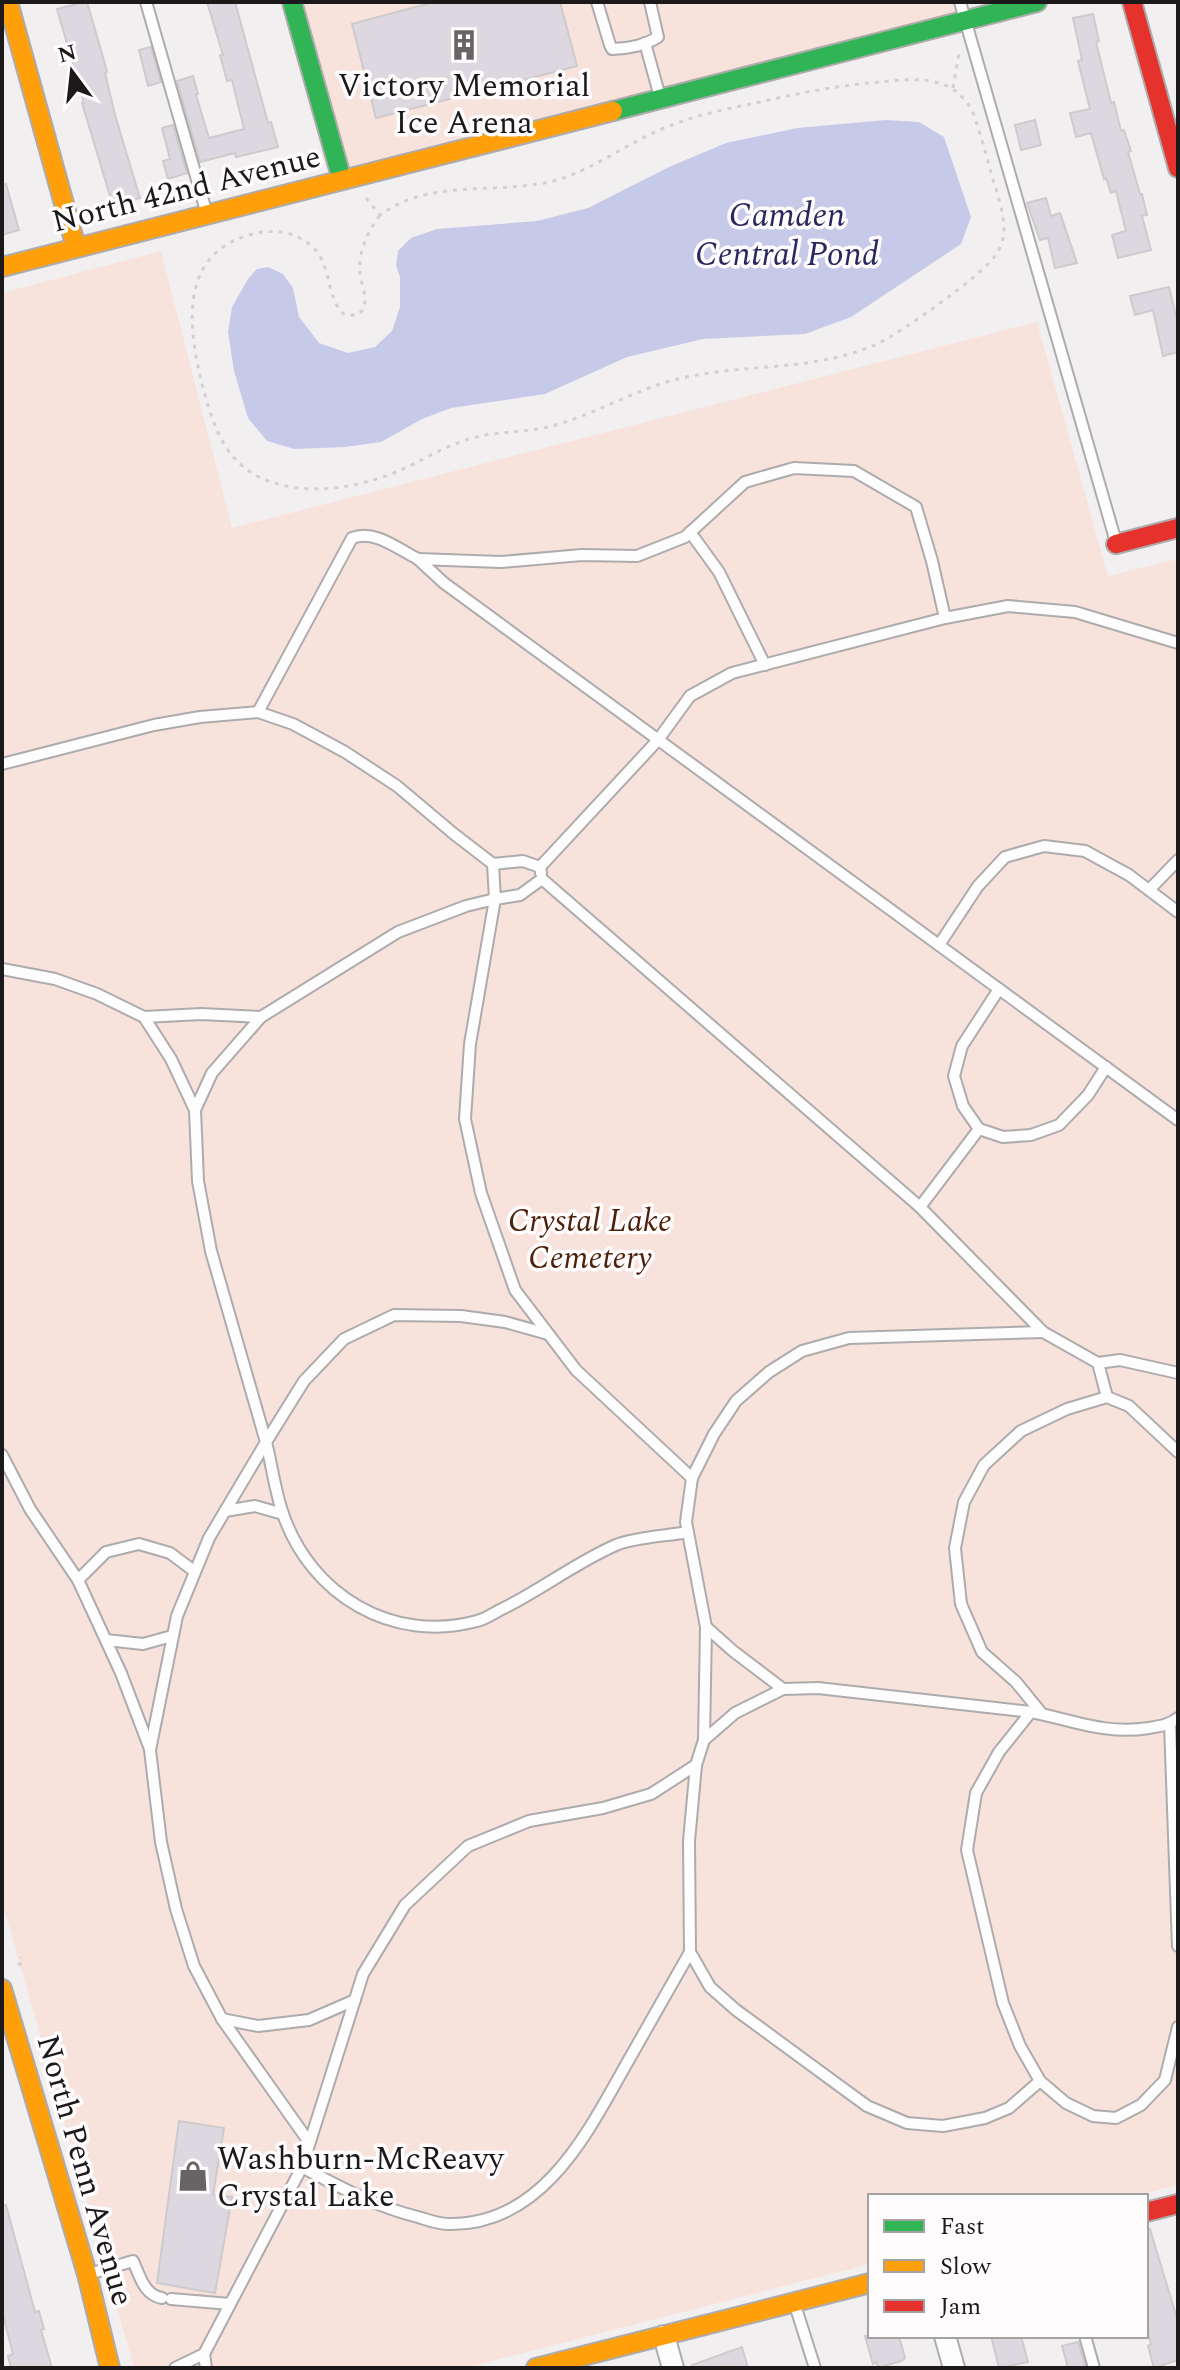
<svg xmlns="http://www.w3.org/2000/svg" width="1180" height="2370" font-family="Spectral,serif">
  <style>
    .green { fill: #f7e3dc }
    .water { fill: #c7c9e9 }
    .building { fill: #ddd7e0; stroke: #cdcbcd; stroke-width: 2 }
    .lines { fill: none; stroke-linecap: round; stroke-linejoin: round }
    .lane-casing { stroke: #aeabad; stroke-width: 14 }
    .street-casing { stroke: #aeabad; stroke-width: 24 }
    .fast-casing { stroke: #aeabad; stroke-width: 22 }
    .slow-casing { stroke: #aeabad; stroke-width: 22 }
    .jam-casing { stroke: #aeabad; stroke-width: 22 }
    .path { stroke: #d2d0d2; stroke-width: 3; stroke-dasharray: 4 6; stroke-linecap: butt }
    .lane { stroke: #fdfdfd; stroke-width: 10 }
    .street { stroke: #fdfdfd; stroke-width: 20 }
    .fast { stroke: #30b455; stroke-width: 18 }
    .slow { stroke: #ff9f0a; stroke-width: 18 }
    .jam { stroke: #e5322d; stroke-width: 18 }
    .labels { text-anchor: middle; stroke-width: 7; stroke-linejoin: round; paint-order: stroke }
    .poi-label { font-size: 32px; fill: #1b191a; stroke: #fffcfe }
    .street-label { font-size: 32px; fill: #1b191a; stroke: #fffcfe }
    .park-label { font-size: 32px; font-style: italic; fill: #4e220a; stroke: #fffcfe }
    .water-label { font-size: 34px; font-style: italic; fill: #29285e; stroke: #fffcfe }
  </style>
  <rect width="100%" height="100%" fill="#f2eff1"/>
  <g class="green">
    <path d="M298,2H960L966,20L342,180Z"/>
    <path d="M161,251L232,528L1037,322L1108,576L1178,559V2185L1135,2196H870V2264L465,2368H134L2,1901V293Z"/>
  </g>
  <path class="water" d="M886,120L919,122L944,137L971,217L961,244L851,317L805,334L703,339L627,357L545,394L451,408L422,419L381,442L345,447L294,449L267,441L248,418L234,371L228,332L232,307L248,279L257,269L268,267L283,274L293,288L299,317L319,343L348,353L375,347L392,331L400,307V277L396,265L398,251L411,238L437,229L537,221L588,208L669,167L726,143L797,128Z"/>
  <g class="building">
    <path d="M84,2H87L103,57L107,72L105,73L115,115L140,198L113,206L82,103H84L57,9Z"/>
    <path d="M207,2H235L268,123L271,122L278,147L236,157L235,153L200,162L177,81L193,76L198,94L196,95L209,138L244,129L232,80L227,81L220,55H223Z"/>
    <path d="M434,2H560L577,66L376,118L352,24Z"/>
    <path d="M1093,14L1099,41L1096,42L1111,103L1114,102L1121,131L1124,130L1131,151L1128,152L1140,194H1142L1147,215L1142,216L1151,250L1118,258L1112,235L1126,231L1116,191L1111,193L1106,178L1104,179L1091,133L1076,137L1070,113L1090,109L1078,61L1082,60L1073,18Z"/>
    <path d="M151,47L161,82L148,86L139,50Z"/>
    <path d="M1035,120L1041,145L1021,150L1015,125Z"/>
    <path d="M173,125L187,173L168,179L163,161L170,159L162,128Z"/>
    <path d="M6,184L19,230L2,235V185Z"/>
    <path d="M1046,198L1051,216L1060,213L1077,263L1055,268L1048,238L1040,240L1027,203Z"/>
    <path d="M1169,287L1178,324V352L1163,356L1153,310L1135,315L1130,296Z"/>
    <path d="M179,2121L224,2128L213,2195L232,2197L215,2293L157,2283Z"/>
    <path d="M6,2205L35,2312L39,2311L44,2329L41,2330L52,2368H11L8,2356L13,2354L2,2311V2206Z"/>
    <path d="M1150,2229L1178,2322V2360L1154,2368L1148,2346L1151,2344L1146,2325V2230Z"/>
    <path d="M865,2336H899L905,2358L901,2361L878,2368L877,2362L873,2364Z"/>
    <path d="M991,2336H1021L1028,2362L999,2368Z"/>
    <path d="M1078,2342L1086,2368H1068L1062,2346Z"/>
    <path d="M742,2347L748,2368H693L692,2365Z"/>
  </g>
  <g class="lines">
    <defs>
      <g id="lane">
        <path d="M146,2L206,211"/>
        <path d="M597,2L610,45L612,49C627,49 646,45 658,37L650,2"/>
        <path d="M960,2L1116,542"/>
        <path d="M645,43L660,97"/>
        <path d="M690,532L719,572L765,665"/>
        <path d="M945,618L932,561L916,507L854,471L794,468L745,482L685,537L637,556L582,555L501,562L418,559L444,583L1178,1120"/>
        <path d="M258,712L352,538C374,529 398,549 418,559"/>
        <path d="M2,764L154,725L200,717L258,712L293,724L345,752L397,786L454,834L493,864L523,861L540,867L541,873"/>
        <path d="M493,864L495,899L520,895L542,879L920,1207L1043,1332L1098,1363L1107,1397"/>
        <path d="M540,867L658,740L690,696L732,673L945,618L1008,606L1075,612L1178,643"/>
        <path d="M1149,890L1178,860"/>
        <path d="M939,945L978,886L1005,857L1044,846L1085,851L1129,875L1178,912"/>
        <path d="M2,969L55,979L97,994L144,1017L201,1014L261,1017"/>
        <path d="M999,989L962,1046L954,1076L963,1106L979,1129L1003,1137L1031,1135L1059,1125L1088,1095L1106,1067"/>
        <path d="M144,1017L171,1059L195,1110"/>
        <path d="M920,1207L979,1129"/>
        <path d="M548,1334L505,1322L461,1316L394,1315L344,1339L304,1381L266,1442C272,1466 275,1491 283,1514C311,1595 392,1644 477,1621C486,1619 495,1612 504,1608C542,1589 577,1562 616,1545C635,1537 667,1536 688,1532"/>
        <path d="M1098,1363L1120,1360L1178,1373"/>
        <path d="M2,1455L30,1509L78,1580L121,1673L150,1749"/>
        <path d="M225,1511L255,1506L283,1514"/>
        <path d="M78,1580L106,1552L139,1544L170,1553L194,1571"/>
        <path d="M706,1627L733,1651L783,1689"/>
        <path d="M106,1640L143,1644L172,1636"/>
        <path d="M1031,1712L999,1752L976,1793L967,1850L1003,2003L1020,2046L1040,2081L1066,2103L1093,2116L1116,2118L1141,2105L1165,2080L1178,2027"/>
        <path d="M1042,1714L1016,1682L982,1652L961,1604L955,1548L964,1502L984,1465L1021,1431L1067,1409L1107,1397L1129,1406L1178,1452"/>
        <path d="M1170,1724L1178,1946"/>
        <path d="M704,1740L706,1627L686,1522L692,1478L714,1434L736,1401L769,1372L802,1351L849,1338L1043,1332"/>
        <path d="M696,1765L689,1841L690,1952L710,1987L736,2010L867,2106L907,2123L943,2126L985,2118L1009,2108L1040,2081"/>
        <path d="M222,2019L258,2026L309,2020L355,2000"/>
        <path d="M309,2142L222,2019L194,1966L176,1909L161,1842L150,1750L177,1616L209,1538L266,1442L211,1251L198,1181L195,1110L212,1073L261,1017L398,932L466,906L495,899L470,1044L465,1119L481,1193L515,1290L576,1370L692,1478"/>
        <path d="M302,2167C339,2187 377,2207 418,2217C428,2220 438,2224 448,2224C542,2226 587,2134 627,2063C648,2026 669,1989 690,1952"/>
        <path d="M89,2274L133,2261C140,2276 144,2295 162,2298"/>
        <path d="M171,2299L230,2304"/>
        <path d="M795,2305L815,2368"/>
        <path d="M1085,2336L1094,2368"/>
        <path d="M204,2354L206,2368"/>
        <path d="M175,2368L204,2354L302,2167L363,1974L405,1905L468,1846L529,1821L603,1808L651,1794L696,1765L704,1740L735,1713L783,1689L818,1688L1031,1712C1073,1720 1105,1735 1149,1728C1161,1726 1169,1725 1178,1718"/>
      </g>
      <g id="street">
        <path d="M664,2336L673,2368"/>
        <path d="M945,2336L954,2368"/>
      </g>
      <g id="fast">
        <path d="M292,2L342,180"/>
        <path d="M613,111L1037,2"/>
      </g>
      <g id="slow">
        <path d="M8,2L76,247"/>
        <path d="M2,267L613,111"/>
        <path d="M2,1989L87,2274L110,2368"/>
        <path d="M536,2368L870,2283"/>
      </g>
      <g id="jam">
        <path d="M1132,2L1178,168"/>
        <path d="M1116,544L1178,528"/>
        <path d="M1146,2212L1178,2204"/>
      </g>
    </defs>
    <use href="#lane" class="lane-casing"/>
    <use href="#street" class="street-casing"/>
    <use href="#fast" class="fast-casing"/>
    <use href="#slow" class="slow-casing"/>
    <use href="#jam" class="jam-casing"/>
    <g class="path">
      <path d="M953,88L959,53"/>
      <path d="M366,198L380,215C432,177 499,196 557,180C595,169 633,139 672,125C700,114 731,108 760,102C800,93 840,85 880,82C898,80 917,78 935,82C952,86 963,95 972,110C980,132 986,154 992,176C997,194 1004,212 1004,230C1004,239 1000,249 995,256C981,276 902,332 879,343C817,372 747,363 682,378C637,388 597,414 552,426C523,434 492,430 463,441C439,449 418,463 394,473C352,489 302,497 259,477C221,458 211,418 201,380C188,324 180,255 249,235C270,229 290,230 308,243C334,262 324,298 345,315H357L362,311C369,298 362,288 360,274C358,252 367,233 380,215"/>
      <path d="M18,1965L22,1963L20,1957"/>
    </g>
    <use href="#lane" class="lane"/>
    <use href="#street" class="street"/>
    <use href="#fast" class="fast"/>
    <use href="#slow" class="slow"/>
    <use href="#jam" class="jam"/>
  </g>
  <defs>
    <symbol id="building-bare" viewBox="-9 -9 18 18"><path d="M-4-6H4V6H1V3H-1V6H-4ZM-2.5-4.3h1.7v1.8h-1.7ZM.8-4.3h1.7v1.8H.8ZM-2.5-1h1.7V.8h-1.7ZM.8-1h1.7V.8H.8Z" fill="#666465" stroke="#fffcfe" stroke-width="2.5" paint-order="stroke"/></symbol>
    <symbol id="shop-bare" viewBox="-9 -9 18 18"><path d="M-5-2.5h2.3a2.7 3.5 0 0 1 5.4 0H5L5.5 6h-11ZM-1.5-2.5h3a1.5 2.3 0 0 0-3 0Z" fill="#666465" stroke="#fffcfe" stroke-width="2.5" paint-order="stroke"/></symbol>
  </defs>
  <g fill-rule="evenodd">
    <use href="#building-bare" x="442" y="23" width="44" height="44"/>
    <use href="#shop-bare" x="171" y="2154" width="44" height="44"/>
  </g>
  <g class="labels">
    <g class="poi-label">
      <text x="464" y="96">Victory Memorial<tspan x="464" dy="37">Ice Arena</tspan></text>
      <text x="217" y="2169" text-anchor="start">Washburn-McReavy<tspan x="217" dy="37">Crystal Lake</tspan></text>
    </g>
    <g class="street-label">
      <text transform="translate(186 188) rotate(-14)" y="11">North 42nd Avenue</text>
      <text transform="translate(86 2170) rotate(74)" y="11">North Penn Avenue</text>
    </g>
    <g class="park-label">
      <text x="590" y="1231">Crystal Lake<tspan x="590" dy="37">Cemetery</tspan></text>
    </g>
    <g class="water-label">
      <text x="787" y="226">Camden<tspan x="787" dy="39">Central Pond</tspan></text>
    </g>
  </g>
  <rect width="1180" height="2370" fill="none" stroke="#1b191a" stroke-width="8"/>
  <rect x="868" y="2194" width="280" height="144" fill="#fffcfe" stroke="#a4a1a3" stroke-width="2"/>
  <rect x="884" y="2220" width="40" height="12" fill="#30b455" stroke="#a4a1a3" stroke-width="2"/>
  <text x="940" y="2234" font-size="24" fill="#1b191a">Fast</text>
  <rect x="884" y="2260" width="40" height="12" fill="#ff9f0a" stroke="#a4a1a3" stroke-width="2"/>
  <text x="940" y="2274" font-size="24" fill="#1b191a">Slow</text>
  <rect x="884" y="2300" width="40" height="12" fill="#e5322d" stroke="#a4a1a3" stroke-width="2"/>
  <text x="940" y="2314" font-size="24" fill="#1b191a">Jam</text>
  <g transform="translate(72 72) rotate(345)" stroke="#fffcfe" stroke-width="6" paint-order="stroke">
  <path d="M0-6L14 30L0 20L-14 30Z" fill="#1b191a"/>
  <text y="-12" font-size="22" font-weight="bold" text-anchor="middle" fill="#1b191a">N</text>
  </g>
</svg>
